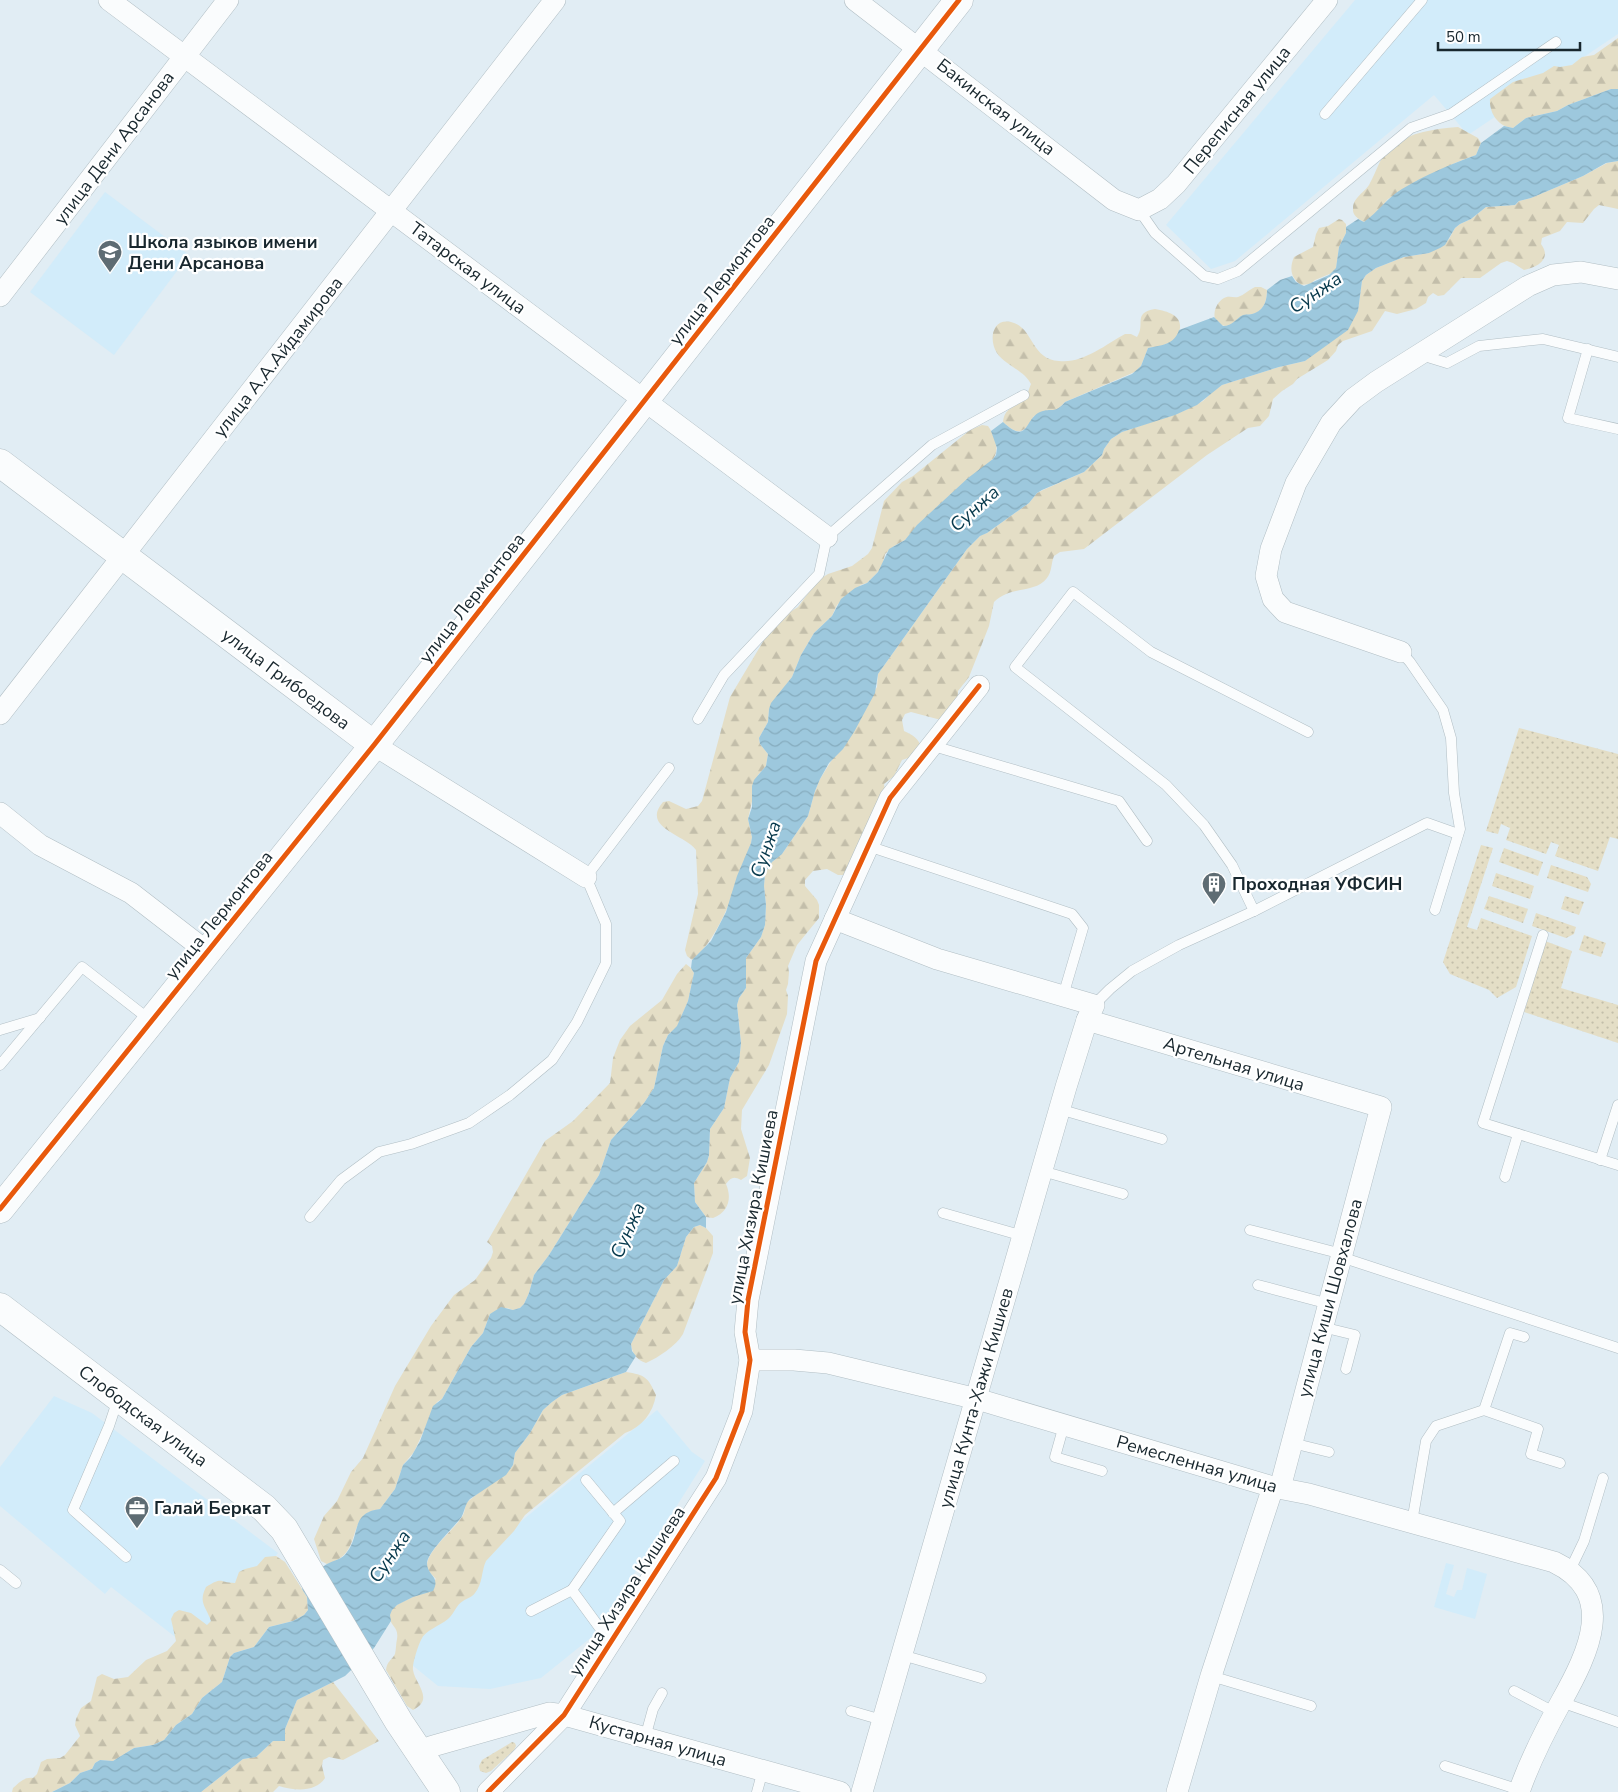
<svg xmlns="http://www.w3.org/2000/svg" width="1618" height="1792" font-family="'Nunito Sans',sans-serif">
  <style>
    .built { fill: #d2ecfa }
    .grass { fill: url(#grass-dots) }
    .forest { fill: url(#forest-firs) }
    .water { fill: url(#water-waves) }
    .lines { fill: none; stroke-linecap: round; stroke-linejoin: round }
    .lane-casing { stroke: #b1bec4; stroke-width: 11 }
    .street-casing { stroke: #b1bec4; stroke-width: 22 }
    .secondary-casing { stroke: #b1bec4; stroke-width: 29 }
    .lane { stroke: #fafcfd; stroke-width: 10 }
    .street { stroke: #fafcfd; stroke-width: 21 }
    .secondary { stroke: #fafcfd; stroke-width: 28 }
    .cycleway-casing { stroke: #fff; stroke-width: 8 }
    .cycleway { stroke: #e8590c; stroke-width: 5 }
    .labels { text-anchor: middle; stroke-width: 4.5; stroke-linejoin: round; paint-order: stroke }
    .street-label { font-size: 18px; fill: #18272e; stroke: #fff }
    .poi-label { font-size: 18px; font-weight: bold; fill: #18272e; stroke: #fff; text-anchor: start }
    .water-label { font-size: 19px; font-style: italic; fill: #07394c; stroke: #fff }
  </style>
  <defs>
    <pattern id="grass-dots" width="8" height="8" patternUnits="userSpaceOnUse" patternTransform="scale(1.25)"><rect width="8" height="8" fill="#e4dec6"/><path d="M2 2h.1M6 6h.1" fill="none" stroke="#c3beaa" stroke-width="1.8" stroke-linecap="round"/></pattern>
    <pattern id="forest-firs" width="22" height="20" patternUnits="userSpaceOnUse" patternTransform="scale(1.25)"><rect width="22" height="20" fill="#e4dec6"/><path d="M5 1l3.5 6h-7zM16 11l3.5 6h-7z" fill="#c3beaa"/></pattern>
    <pattern id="water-waves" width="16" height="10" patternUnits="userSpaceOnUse" patternTransform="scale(1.25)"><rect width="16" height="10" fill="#9dc8dd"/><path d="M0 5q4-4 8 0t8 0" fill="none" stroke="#86acbe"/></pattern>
  </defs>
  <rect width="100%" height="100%" fill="#e1edf4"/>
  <g class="built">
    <path d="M1355,0H1618V34L1468,135L1434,95L1235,261L1211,269L1166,225Z"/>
    <path d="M105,192L189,255L114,355L30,292Z"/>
    <path d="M54,1396L92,1413L278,1553L201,1657L111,1587L105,1594L0,1506V1467Z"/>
    <path d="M657,1410L692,1452L705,1461L607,1617L593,1636L541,1678L490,1689L438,1686L406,1660L417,1631L508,1532Z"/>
    <path d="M1446,1563L1454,1565L1446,1594L1454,1597L1457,1590H1462L1467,1568L1487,1574L1475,1619L1434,1607Z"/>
  </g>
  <g class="grass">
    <path d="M1519,728L1618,754V839L1610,837L1598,871L1555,856L1559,845L1551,842L1546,854L1506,840L1510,828L1501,824L1498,834L1486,831Z"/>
    <path d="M1481,845L1493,848L1467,927L1477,930L1481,918L1532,936L1516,987L1497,998L1489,990L1450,974L1443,962Z"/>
    <path d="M1504,848L1543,862L1538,876L1499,862Z"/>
    <path d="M1551,865L1587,877L1591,884L1588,892L1547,878Z"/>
    <path d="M1496,873L1534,886L1530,899L1492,886Z"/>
    <path d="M1489,896L1528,909L1523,923L1484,909Z"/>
    <path d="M1565,896L1584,902L1579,915L1561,909Z"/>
    <path d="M1536,913L1576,927L1574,934L1566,938L1532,926Z"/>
    <path d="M1584,935L1606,943L1601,957L1579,950Z"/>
    <path d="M1545,941L1572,951L1561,988L1618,1005V1043L1524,1012Z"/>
    <path d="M512,1742L515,1743L516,1746L514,1750L491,1771L486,1773L480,1771L479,1766L482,1760Z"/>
  </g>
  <g class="forest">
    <path d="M1618,38V89H1611L1568,105L1557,111L1526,118L1513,128C1498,127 1489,113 1490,99L1513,82L1543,73L1554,66L1560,67L1572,65L1582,57L1594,55Z"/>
    <path d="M1458,127L1478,138L1481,143L1476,155L1455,163L1388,199L1375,215L1364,222C1358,219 1352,215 1353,208C1353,197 1366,192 1370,183C1377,171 1380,155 1392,146C1411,132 1434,129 1458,127Z"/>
    <path d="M1618,161V209L1599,205L1594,209L1583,223L1567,222L1560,231L1542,238L1541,244C1552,259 1538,267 1524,270L1513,263L1507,261L1501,263L1480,278H1461L1444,295L1438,296L1433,293L1428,297L1426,303L1416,309L1397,314L1385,311L1372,331L1343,341L1338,345L1336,351L1328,360L1297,379L1293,384L1282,391L1273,399L1269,416L1260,426L1248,428L1207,455L1084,549L1060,552L1054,556C1051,563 1052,572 1047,578C1035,594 1011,585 994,602L989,626L969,677L958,691L957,714L941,720L911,712L905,714L902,720L904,731C913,735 918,738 922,748L914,756L902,760L894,776L884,784L885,790L844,875H838L827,869L813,871L805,880V886L817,900L819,905V918L797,945L788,966L789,972L788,984L786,990L788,996L787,1014L769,1065L742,1110L741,1129L750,1158L747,1176L741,1180C734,1176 731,1177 726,1184C732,1198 729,1212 713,1218L706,1217L695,1202L694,1183L707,1162L709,1155L710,1129L724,1108L730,1078L739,1062L741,1043L737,1005L739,998L746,988V958L761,937L765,925L766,905L764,886L765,873L772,862L782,854L808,816L815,791L820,779L877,687L878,674L967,549L981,535L987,533L1029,503L1037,493L1043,490L1084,472L1102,455L1104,449L1111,439L1122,432L1186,410L1203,401L1212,392L1222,385L1279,367L1305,361L1358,311L1362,281L1366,275L1376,268L1404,257L1429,253L1449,239L1455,228L1460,224L1471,219L1486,207L1515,205L1519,201L1531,198L1583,176L1607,163Z"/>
    <path d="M1339,219L1342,220L1346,224V233L1339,247L1336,269L1332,273L1315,280L1310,284L1301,285C1291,278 1289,269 1294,257L1313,247L1316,234L1319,228L1328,226Z"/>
    <path d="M1255,287H1261L1267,290C1267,298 1265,309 1256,313C1252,315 1246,314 1242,317C1236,320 1232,326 1226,326C1209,325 1213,304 1224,298C1229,295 1233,298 1238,297C1244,295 1250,289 1255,287Z"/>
    <path d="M1155,309C1174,312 1189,320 1174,341L1161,346L1148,348L1141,366L1137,371L1065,402L1057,410L1034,416C1024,434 1018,436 1003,422C1005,406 1015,409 1024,399C1028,395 1029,388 1031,384C1024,370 1006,366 997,353C989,341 991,318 1011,322C1034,327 1030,359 1059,361C1082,364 1105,345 1125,334H1131L1137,337C1146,324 1132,313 1155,309Z"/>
    <path d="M982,425L988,426C995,436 1000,449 993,459L905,540L894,546L885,554L882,567L878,572L867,583L861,585L837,605L832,616L814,633L801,655L792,677L769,709L768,722L759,738L760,744L768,754L766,766L758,775L748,819L752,837L751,843C740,877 721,938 692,960L687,956L685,950L698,894L696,850C684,834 641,828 663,802L669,801L686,809L698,806L702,801L730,697L764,640L787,614L798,607L817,581L828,574L852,566L868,554L872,548L884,501L902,482L913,476L970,430Z"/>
    <path d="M686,964L691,968L694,973L688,1001L677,1027L668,1035L663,1046L654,1088L644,1103L611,1140L599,1175L549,1255L534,1275L529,1293L524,1304L520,1308L513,1310L507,1308L490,1314L483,1333L471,1347L442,1399L437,1402L414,1452L403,1465L395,1489L380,1509C343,1514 366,1554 327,1564L321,1561L314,1539L324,1516L337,1501L351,1472L363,1458L395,1386L431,1326L454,1295L475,1280L491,1258L493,1252L492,1246L487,1242L545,1141L573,1121L610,1083L613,1058L620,1040L630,1026L662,1000L677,974Z"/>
    <path d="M700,1225L706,1228L713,1236V1253L683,1334C676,1346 659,1357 646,1363C637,1360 632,1354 631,1344L664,1280L677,1266L686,1237L694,1227Z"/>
    <path d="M626,1372C645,1375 648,1377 656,1395C653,1413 642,1427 625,1433L525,1515L514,1531L486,1561C481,1572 483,1583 475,1593C471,1598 467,1598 463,1601C456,1605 454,1614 448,1619C440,1626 425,1630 421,1640C418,1646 412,1664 413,1670C415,1684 435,1699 413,1710L407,1706L386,1670C387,1661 392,1660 395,1654C396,1650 396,1643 397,1639C399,1627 391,1627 390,1618C389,1604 406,1602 414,1596C422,1591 429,1585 436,1579C433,1576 430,1573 428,1570C421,1554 456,1529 463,1515C465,1511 465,1507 466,1503L513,1465L515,1453L530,1433L543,1410L552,1402L562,1395Z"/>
    <path d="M276,1556L285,1562L307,1597L308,1610L304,1615L293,1621L269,1627L254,1647L234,1653L230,1657L222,1682L202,1698L192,1714L176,1725L164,1740L153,1745L134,1748L113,1761L100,1760L95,1763L92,1769L80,1773L70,1783L52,1792H12L13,1788C20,1782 24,1777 33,1778L37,1774L41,1762L47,1759L60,1758L65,1755L80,1736L75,1725L76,1719L81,1708L91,1701L97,1677L102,1674L114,1679L128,1677L146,1660L167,1651L176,1641L171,1619L174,1613L179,1610L191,1613L207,1625L211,1621C206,1606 198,1603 206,1587C224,1576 218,1583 235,1583L239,1572L245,1569L257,1566L265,1557Z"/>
    <path d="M333,1682L379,1741L343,1760L329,1757L323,1760L322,1766L325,1778C316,1792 296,1791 279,1786L273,1792H201L243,1759L256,1757L273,1741L285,1729L297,1700Z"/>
  </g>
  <path class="water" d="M1611,89H1618V161L1606,163L1583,176L1531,198L1519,201L1515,205L1486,207L1471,219L1460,224L1455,228L1445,245L1440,248L1429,253L1404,257L1376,268L1366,275L1362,281L1358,311L1348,330L1305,361L1279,367L1222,385L1197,405L1175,415L1122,432L1111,439L1104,449L1102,455L1084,472L1042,490L1037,493L1029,503L987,533L980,536L967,549L878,674L875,693L854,732L843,749L829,763L820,779L815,791L808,816L782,854L772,862L765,873L764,886L766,905L765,925L761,937L746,958V988L739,998L737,1005L741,1043L739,1062L730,1078L724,1108L710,1129L709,1155L707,1162L694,1183L695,1202L706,1217V1228L700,1225L694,1227L686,1237L677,1266L664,1280L631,1344L632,1351L636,1356L626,1372L562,1395L552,1402L543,1410L530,1433L515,1453L513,1465L506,1475L470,1499C464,1505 465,1513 460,1519C452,1529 428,1552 427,1563C427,1576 441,1576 433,1591L413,1597L397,1605L392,1610L390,1615L391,1621L374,1648L345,1676L297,1700L285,1729V1741H273L256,1757L243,1759L201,1792H52L70,1783L80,1773L92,1769L95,1763L100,1760L113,1761L134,1748L153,1745L164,1740L176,1725L192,1714L202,1698L222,1682L230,1657L234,1653L254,1647L269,1627L293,1621L304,1615L308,1610L307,1597L302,1589C308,1582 319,1568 327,1564C334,1560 342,1560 347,1552C361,1534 350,1513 380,1509L395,1489L403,1465L411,1457L420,1441L433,1406L442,1399L471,1347L483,1333L490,1314L501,1307L513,1310L520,1308L524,1304L529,1293L534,1275L549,1255L599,1175L611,1140L644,1103L654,1088L663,1046L668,1035L677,1026L688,1001L694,973L691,968L692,960L711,941L726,912L737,876L751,843L752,837L748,819L752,807V786L754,780L766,766L768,754L760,744L759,738L768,722L769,709L771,703L792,677L801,655L814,633L832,616L841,599L855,588L867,583L878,572L889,549L905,540L917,525L968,478L993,459L996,455L997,448L991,431L1003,422C1029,446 1024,419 1040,412C1052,407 1054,415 1065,402L1132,374L1141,366L1148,348C1162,345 1174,345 1179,330L1214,317L1223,326C1233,326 1235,319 1243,315C1247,314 1251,315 1255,313C1265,309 1267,299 1267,290L1280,280L1292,276L1296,282L1304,286L1329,275L1336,268L1339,247L1346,233V227L1358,219L1364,222C1378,212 1387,198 1402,189C1425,175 1451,164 1476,155L1481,143L1504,126L1513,128L1526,118L1557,111L1568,105Z"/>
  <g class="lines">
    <defs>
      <g id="lane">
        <path d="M1325,114L1422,0"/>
        <path d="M1139,210L1155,233L1204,276L1218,279L1238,271L1411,128L1451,114L1556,42"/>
        <path d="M1588,349L1568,418L1618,429"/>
        <path d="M1421,355L1447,363L1479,346L1543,339L1618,357"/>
        <path d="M1401,652L1410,662L1443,710L1451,738L1454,793L1460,829L1435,910"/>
        <path d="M698,719L724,675L819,574L827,537L932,445L1024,395"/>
        <path d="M930,745L1119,801L1147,841"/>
        <path d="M868,846L1072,914L1083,928L1063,996"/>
        <path d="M1254,911L1232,865L1204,825L1166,785L1015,667L1073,592L1151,652L1308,732"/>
        <path d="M1543,935L1483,1123L1618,1165"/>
        <path d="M1094,1005L1110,989L1132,971L1179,945L1254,911L1427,823L1458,834"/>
        <path d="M0,1030L40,1018"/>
        <path d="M0,1065L82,967L150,1020"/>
        <path d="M1059,1109L1162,1139"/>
        <path d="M1600,1160L1618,1105"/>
        <path d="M1042,1171L1123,1194"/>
        <path d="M1505,1177L1518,1134"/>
        <path d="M943,1213L1023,1236"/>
        <path d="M310,1217L341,1180L379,1152L411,1144L469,1123L510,1095L552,1060L577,1022L606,963V924L586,877L669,768"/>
        <path d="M1250,1230L1342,1254"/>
        <path d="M1341,1257L1618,1348"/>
        <path d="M1258,1285L1329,1304"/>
        <path d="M1322,1327L1355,1335L1346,1369"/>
        <path d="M118,1399L109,1426L73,1510L126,1557"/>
        <path d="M1484,1410L1510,1333L1524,1337"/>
        <path d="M1064,1425L1055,1457L1102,1471"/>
        <path d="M1292,1443L1329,1452"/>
        <path d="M586,1480L620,1521L572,1590L610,1642"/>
        <path d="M613,1513L674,1461"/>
        <path d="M1412,1522L1426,1441L1436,1426L1484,1410L1538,1429L1531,1454L1560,1463"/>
        <path d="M1571,1568L1584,1541L1603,1478"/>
        <path d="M0,1570L16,1583"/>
        <path d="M531,1611L572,1590"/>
        <path d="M902,1655L981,1678"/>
        <path d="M1211,1676L1311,1706"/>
        <path d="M1514,1691L1556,1713"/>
        <path d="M1561,1702L1618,1722"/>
        <path d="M851,1711L882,1720"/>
        <path d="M645,1738L653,1709L662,1693"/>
        <path d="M1445,1766L1520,1790"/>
        <path d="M757,1792L763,1770"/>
      </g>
      <g id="street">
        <path d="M109,0L827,537"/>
        <path d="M855,0L1114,200L1139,210L1160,199L1176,184L1327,0"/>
        <path d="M0,296L228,0"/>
        <path d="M1401,652L1285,612L1273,599L1266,576L1271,549L1296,483L1331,423L1353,399L1376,382L1528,286L1553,275L1581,272L1618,279"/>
        <path d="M0,714L555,0"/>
        <path d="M374,745L586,877"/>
        <path d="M0,813L40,845L131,893L206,951"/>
        <path d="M835,919L937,959L1094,1005L1087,1020L1066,1087L862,1792"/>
        <path d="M1087,1020L1381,1107L1280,1488"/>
        <path d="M750,1360H794L828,1363L977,1399L1273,1487L1309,1494L1554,1562C1618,1593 1589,1652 1561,1702C1545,1731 1530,1760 1519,1792"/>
        <path d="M418,1752L433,1746L549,1713L564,1715L840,1792"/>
        <path d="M488,1792L564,1715L716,1478L742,1411L750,1360L745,1332L748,1300L816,961L890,798L979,686"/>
        <path d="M1177,1792L1211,1676L1273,1487"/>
      </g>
      <g id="secondary">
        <path d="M0,463L374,745"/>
        <path d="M0,1209L374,745L959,0"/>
        <path d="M0,1307L264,1508L284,1529L399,1722L446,1792"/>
      </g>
    </defs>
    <use href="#lane" class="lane-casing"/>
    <use href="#street" class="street-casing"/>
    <use href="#secondary" class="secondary-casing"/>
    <use href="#lane" class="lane"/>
    <use href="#street" class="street"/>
    <use href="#secondary" class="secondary"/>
    <defs>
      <g id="cycleway">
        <path d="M0,1209L374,745L959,0"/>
        <path d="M488,1792L564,1715L716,1478L742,1411L750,1360L745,1332L748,1300L816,961L890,798L979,686"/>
      </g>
    </defs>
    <use href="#cycleway" class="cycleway-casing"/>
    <use href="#cycleway" class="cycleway"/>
  </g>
  <defs>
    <symbol id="school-pin" viewBox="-11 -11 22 30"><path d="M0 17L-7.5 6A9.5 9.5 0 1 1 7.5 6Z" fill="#5e6c73" stroke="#fff"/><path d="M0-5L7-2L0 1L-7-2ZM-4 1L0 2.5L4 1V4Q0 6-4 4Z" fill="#fff"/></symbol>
    <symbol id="building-pin" viewBox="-11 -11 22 30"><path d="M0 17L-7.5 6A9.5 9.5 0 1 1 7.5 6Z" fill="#5e6c73" stroke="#fff"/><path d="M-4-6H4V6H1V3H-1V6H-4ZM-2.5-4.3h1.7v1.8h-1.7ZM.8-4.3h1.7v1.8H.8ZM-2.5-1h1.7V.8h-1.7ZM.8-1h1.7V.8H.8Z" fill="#fff"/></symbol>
    <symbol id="office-pin" viewBox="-11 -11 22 30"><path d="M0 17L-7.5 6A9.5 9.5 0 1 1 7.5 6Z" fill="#5e6c73" stroke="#fff"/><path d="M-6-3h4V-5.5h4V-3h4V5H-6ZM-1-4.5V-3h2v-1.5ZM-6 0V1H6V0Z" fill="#fff"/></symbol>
  </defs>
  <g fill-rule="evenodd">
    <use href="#school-pin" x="96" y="238" width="28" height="38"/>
    <use href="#building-pin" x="1200" y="870" width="28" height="38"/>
    <use href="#office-pin" x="123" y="1494" width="28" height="38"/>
  </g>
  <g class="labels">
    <g class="street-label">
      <text transform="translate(996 107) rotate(38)" y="6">Бакинская улица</text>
      <text transform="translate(1237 110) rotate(-51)" y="6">Переписная улица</text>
      <text transform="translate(114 148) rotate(-53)" y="6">улица Дени Арсанова</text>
      <text transform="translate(468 268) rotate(37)" y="6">Татарская улица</text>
      <text transform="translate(722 280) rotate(-52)" y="6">улица Лермонтова</text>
      <text transform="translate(278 357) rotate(-52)" y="6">улица А.А.Айдамирова</text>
      <text transform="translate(472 598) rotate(-52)" y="6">улица Лермонтова</text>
      <text transform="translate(286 679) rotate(37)" y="6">улица Грибоедова</text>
      <text transform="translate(219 915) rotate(-51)" y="6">улица Лермонтова</text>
      <text transform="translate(1234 1064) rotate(17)" y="6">Артельная улица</text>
      <text transform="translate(753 1207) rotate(-79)" y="6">улица Хизира Кишиева</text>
      <text transform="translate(1330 1298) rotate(-75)" y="6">улица Киши Шовхалова</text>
      <text transform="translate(976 1398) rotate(-74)" y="6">улица Кунта-Хажи Кишиев</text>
      <text transform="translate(143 1416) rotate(37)" y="6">Слободская улица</text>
      <text transform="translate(1197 1464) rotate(16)" y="6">Ремесленная улица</text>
      <text transform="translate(627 1591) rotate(-57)" y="6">улица Хизира Кишиева</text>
      <text transform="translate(658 1741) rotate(16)" y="6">Кустарная улица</text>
    </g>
    <g class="poi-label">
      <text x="128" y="248">Школа языков имени<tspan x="128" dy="21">Дени Арсанова</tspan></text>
      <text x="1232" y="890">Проходная УФСИН</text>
      <text x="154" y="1514">Галай Беркат</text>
    </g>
    <g class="water-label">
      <text transform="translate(1315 292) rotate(-34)" y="7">Сунжа</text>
      <text transform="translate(974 508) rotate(-42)" y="7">Сунжа</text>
      <text transform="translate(765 849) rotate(-71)" y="7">Сунжа</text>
      <text transform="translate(627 1230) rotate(-66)" y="7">Сунжа</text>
      <text transform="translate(389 1556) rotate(-56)" y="7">Сунжа</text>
    </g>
  </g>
  <path d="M1438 42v8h142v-8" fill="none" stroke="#18272e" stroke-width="2.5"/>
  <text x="1446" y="42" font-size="15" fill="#18272e" stroke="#ffffff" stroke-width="4" paint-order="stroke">50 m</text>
</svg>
